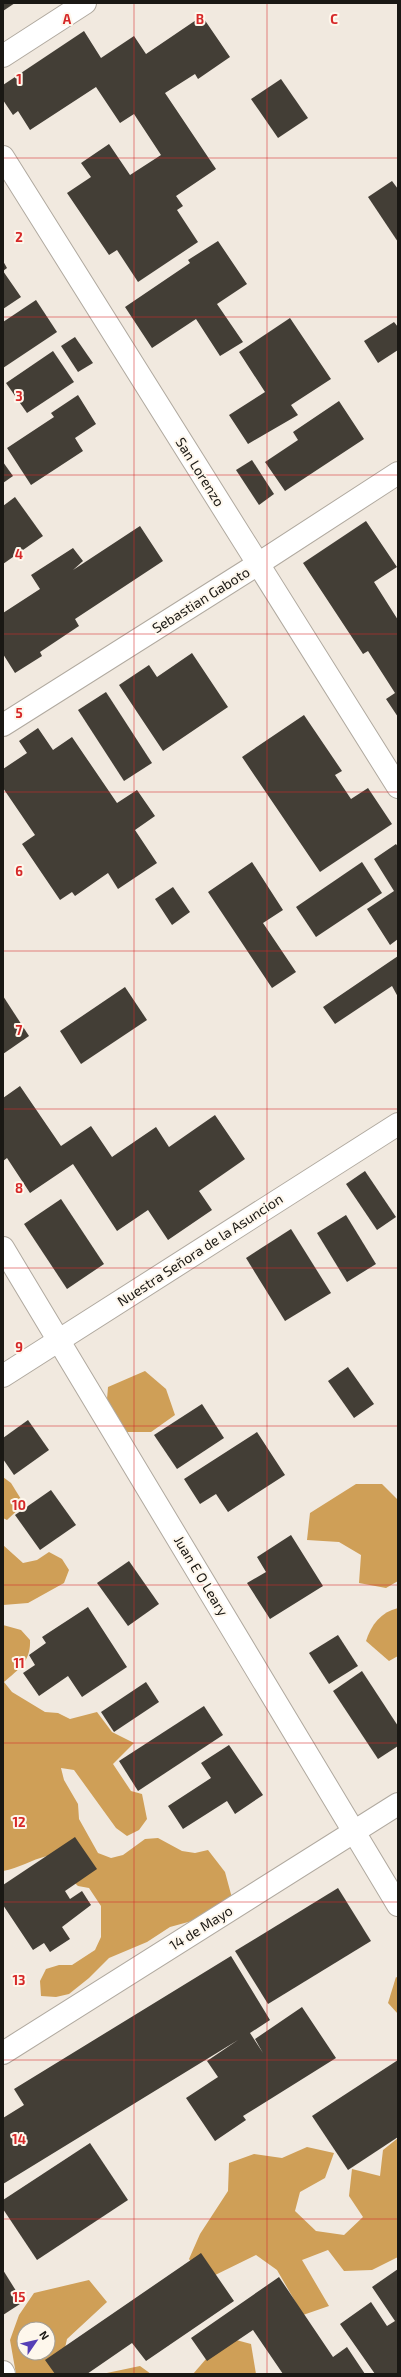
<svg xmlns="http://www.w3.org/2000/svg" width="401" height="2377" font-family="'Exo 2',sans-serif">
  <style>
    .forest { fill: #cf9f57; fill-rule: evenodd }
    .building { fill: #433e36 }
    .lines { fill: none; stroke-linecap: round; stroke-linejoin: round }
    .minor-casing { stroke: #b0a99f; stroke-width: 24 }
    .minor { stroke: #fff; stroke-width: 22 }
    .grid { fill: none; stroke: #d62828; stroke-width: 1; stroke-opacity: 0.55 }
    .labels { text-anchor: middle; stroke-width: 4; stroke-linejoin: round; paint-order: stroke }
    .street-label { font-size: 14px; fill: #1a1814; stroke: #fef7ec }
    .grid-label { font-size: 13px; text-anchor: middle; font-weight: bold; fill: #d62828; stroke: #fef7ec; stroke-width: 4; stroke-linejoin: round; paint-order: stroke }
  </style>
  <rect width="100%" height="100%" fill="#f1e9df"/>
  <g class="forest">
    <path d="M145,1371L166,1389L175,1415L151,1432H124L106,1412L108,1387Z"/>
    <path d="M3,1477L11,1483L24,1504L7,1520L3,1518Z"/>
    <path d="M356,1484H382L398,1500V1581L386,1588L359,1583L361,1555L339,1542L307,1540L310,1513Z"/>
    <path d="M3,1545L23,1563L37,1560L49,1552L62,1559L69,1570L64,1583L28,1603L3,1605Z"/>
    <path d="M398,1608V1656L389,1661L366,1641C371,1625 381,1612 398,1608Z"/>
    <path d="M3,1625L21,1630L30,1640C31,1661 19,1669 4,1682L12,1692L45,1712L58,1713L70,1719L97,1712L112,1732L134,1743L113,1764L131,1791L142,1794L147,1819L139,1830L127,1836L116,1828L74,1770L61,1768L64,1780L78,1804L79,1819L98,1853L111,1858L123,1855L145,1839L158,1838L182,1851L195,1853L208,1850L225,1872L232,1898L210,1916L170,1927L147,1942L109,1958L89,1978L69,1994L56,1997L41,1996L40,1981L46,1969L59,1965H72L95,1950L101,1937V1906L89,1888L78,1886L47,1856C31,1860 19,1868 3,1871Z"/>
    <path d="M396,1977L398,1978V2014L388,2003Z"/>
    <path d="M398,2138V2257L372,2270L344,2271L328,2250L302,2260L329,2306L303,2315L277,2270L256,2255L205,2280L189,2259L200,2234L228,2191L229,2163L254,2154L282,2158L307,2147L334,2153L325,2178L300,2192L295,2211L316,2231L344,2235L363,2217L349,2196L352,2169L380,2176L383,2150Z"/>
    <path d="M89,2280L107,2302L67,2339L61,2366L81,2374H16L10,2340L19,2315L34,2293ZM24,2329H48V2353H24Z"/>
    <path d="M225,2337L251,2344L256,2374H193Z"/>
    <path d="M140,2366L151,2374H102Z"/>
  </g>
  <g class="building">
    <path d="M3,3H15L3,11Z"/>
    <path d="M202,16L230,57L198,79L195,74L165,93L216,169L176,196L183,206L177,210L198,242L138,282L117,250L109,255L67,193L91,177L81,163L109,144L130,175L161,155L134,114L120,123L96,87L30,130L18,111L13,115L3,100V85L84,31L101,58L134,36L146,54Z"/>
    <path d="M281,79L308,118L278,138L251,99Z"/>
    <path d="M392,181L398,189V242L368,197Z"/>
    <path d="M218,241L247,284L217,304L243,342L220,356L196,319L152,348L125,307L190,263L188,260Z"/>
    <path d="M3,261L7,268L3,271L21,297L3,309Z"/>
    <path d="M36,300L57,332L3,368V322Z"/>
    <path d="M290,318L331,379L291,405L298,415L248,444L229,415L265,392L239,352Z"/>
    <path d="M394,322L398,327V350L378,363L364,341Z"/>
    <path d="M75,337L93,363L78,372L61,346Z"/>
    <path d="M53,351L74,382L27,413L6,383Z"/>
    <path d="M78,395L96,424L75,438L83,451L31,485L7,448L54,417L51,413Z"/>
    <path d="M339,401L364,439L285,491L265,462L298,440L293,432Z"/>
    <path d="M252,460L274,494L259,505L236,470Z"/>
    <path d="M3,462L13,476L3,483Z"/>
    <path d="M15,497L43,536L3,564V506Z"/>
    <path d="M366,521L397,567L374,582L398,620V717L386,699L395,693L368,651L363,654L303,563Z"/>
    <path d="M140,526L163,561L75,619L79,626L40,652L42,656L15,673L3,654V613L40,589L31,575L73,548L83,561L73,570Z"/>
    <path d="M192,653L228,707L163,751L119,685L149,665L157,677Z"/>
    <path d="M106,692L152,763L124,781L78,710Z"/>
    <path d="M304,715L342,771L335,775L351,799L368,788L392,824L320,872L242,757Z"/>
    <path d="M38,728L53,750L72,737L117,803L137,790L155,816L135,830L157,863L118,889L108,873L75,896L72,892L60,900L22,844L35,835L3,788V769L27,753L19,741Z"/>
    <path d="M396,844L398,847V939L390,945L367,909L394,891L374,859Z"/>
    <path d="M252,862L283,910L263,923L296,972L272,988L208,892Z"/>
    <path d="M362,862L382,893L316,937L296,907Z"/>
    <path d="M173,887L190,912L172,925L155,899Z"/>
    <path d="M398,956V997L392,986L335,1024L323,1007Z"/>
    <path d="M125,987L147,1020L81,1064L60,1031Z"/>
    <path d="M3,996L29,1036L3,1054Z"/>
    <path d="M20,1086L61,1146L91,1126L112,1157L156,1127L169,1147L215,1115L245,1159L199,1191L212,1210L168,1240L148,1210L117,1231L73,1164L30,1193L7,1158L3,1161V1098Z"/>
    <path d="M365,1171L396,1217L377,1230L346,1184Z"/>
    <path d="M61,1199L104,1264L67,1289L24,1224Z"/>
    <path d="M346,1215L376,1264L347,1282L317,1233Z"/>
    <path d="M291,1229L331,1293L285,1321L246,1258Z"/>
    <path d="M348,1367L374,1404L354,1418L328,1381Z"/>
    <path d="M202,1404L224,1438L177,1469L154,1435Z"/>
    <path d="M28,1420L49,1450L14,1475L3,1459V1438Z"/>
    <path d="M257,1432L285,1475L228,1512L216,1494L200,1504L184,1479Z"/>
    <path d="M51,1490L76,1525L40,1550L15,1515Z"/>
    <path d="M291,1535L323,1586L270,1619L247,1583L266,1572L257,1557Z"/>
    <path d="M129,1561L159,1604L128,1626L97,1583Z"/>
    <path d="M88,1607L127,1667L82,1697L68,1676L39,1696L23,1673L35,1665L29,1655L46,1643L42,1637Z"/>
    <path d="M338,1635L358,1666L329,1684L309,1653Z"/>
    <path d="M362,1671L398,1726V1746L378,1759L333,1691Z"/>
    <path d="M146,1682L159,1702L114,1732L101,1712Z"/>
    <path d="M204,1706L223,1735L138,1791L119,1761Z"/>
    <path d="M229,1745L263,1795L235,1814L227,1801L183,1829L168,1806L211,1778L201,1763Z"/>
    <path d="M75,1837L97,1869L65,1891L70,1899L82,1891L91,1905L62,1927L70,1939L50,1952L44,1943L33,1950L3,1905V1885Z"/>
    <path d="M338,1888L371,1941L268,2004L235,1951Z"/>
    <path d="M231,1956L270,2020L250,2033L263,2053L255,2039L302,2007L336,2058L243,2116L246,2120L215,2141L186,2098L218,2077L207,2061L238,2040L3,2184V2118L24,2105L14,2089Z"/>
    <path d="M398,2060V2137L348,2170L312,2116Z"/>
    <path d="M90,2143L128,2200L37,2260L3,2209V2200Z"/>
    <path d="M201,2253L234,2301L146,2361L132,2343L87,2374H55L45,2360Z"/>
    <path d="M398,2269V2374H375L340,2324L371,2302L387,2326L395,2321L372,2287Z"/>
    <path d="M3,2270L23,2302L3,2315Z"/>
    <path d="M279,2277L333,2357L347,2347L365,2374H283L253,2330L207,2361L191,2338Z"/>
  </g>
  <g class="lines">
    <defs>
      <g id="minor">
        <path d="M3,56L85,3"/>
        <path d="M3,157L398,787"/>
        <path d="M3,725L258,564L398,473"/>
        <path d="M3,1248L398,1905"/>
        <path d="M3,1376L398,1124"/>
        <path d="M3,2053L398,1804"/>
        <path d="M3,2372L4,2374"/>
      </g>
    </defs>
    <use href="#minor" class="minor-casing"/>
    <use href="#minor" class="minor"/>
  </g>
  <path class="grid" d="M134,3V2374M267,3V2374M3,158H398M3,317H398M3,475H398M3,634H398M3,792H398M3,951H398M3,1109H398M3,1268H398M3,1426H398M3,1585H398M3,1743H398M3,1902H398M3,2060H398M3,2219H398"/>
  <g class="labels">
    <g class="street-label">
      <text transform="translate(200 472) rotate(58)" y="5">San Lorenzo</text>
      <text transform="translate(201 600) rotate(-32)" y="5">Sebastian Gaboto</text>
      <text transform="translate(200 1250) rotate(-33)" y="5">Nuestra Señora de la Asuncion</text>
      <text transform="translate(201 1576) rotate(59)" y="5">Juan E O Leary</text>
      <text transform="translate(201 1928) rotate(-32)" y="5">14 de Mayo</text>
    </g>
  </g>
  <g class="grid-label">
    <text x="67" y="24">A</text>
    <text x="200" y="24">B</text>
    <text x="334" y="24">C</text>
    <text x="19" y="84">1</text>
    <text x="19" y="242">2</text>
    <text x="19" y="401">3</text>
    <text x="19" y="559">4</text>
    <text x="19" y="718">5</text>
    <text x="19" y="876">6</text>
    <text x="19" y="1035">7</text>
    <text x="19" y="1193">8</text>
    <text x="19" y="1352">9</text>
    <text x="19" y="1510">10</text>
    <text x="19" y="1668">11</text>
    <text x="19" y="1827">12</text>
    <text x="19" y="1985">13</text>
    <text x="19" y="2144">14</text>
    <text x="19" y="2302">15</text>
  </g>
  <rect width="401" height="2377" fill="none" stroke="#1a1814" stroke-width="8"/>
  <g transform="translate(36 2341) rotate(56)"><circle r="19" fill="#fef7ec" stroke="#a39e96"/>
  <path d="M0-3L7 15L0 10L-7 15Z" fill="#563fb6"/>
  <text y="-6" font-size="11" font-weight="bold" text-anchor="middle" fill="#1a1814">N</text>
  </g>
</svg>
